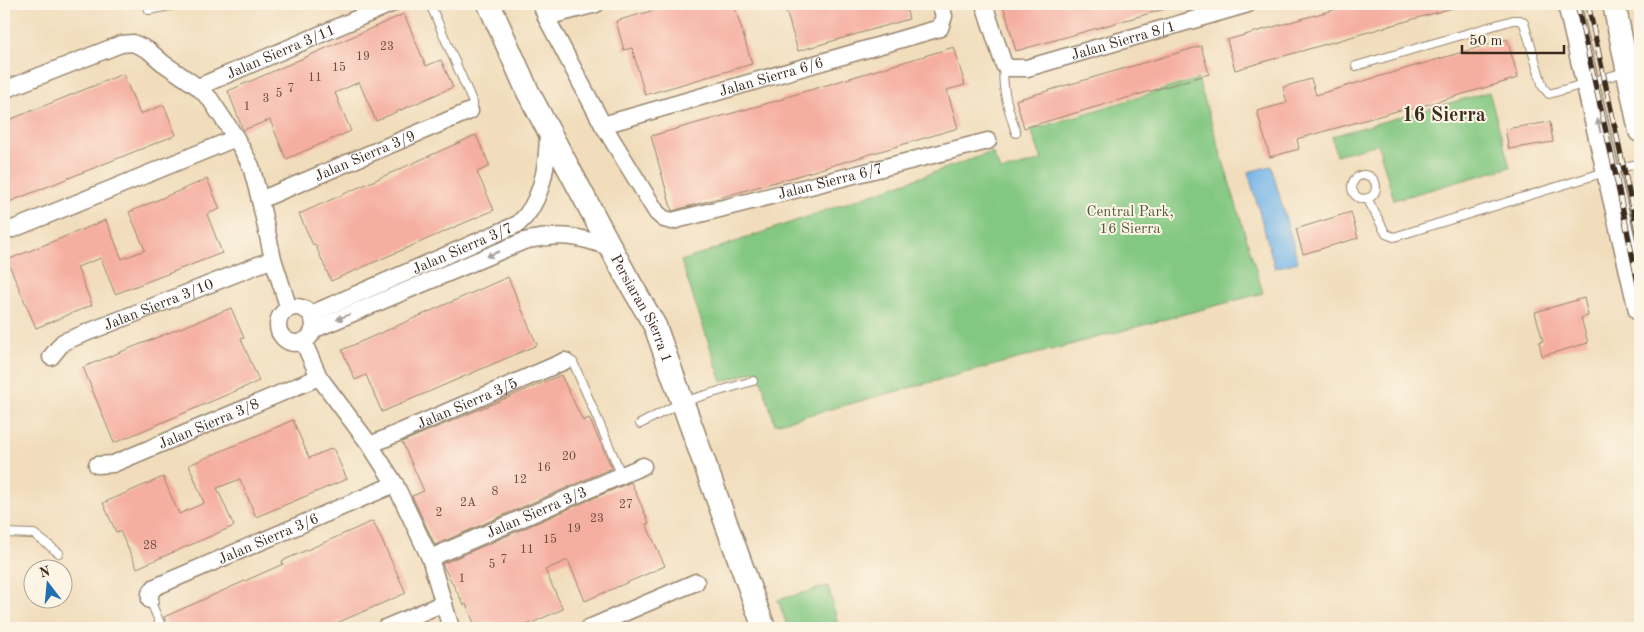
<svg xmlns="http://www.w3.org/2000/svg" width="1644" height="632" font-family="'Old Standard TT',serif">
  <style>
    .green { fill: #83c882; stroke: #5f7950 }
    .water { fill: #75b5e9; stroke: #587084 }
    .building { fill: #f5afa1 }
    .lines { fill: none; stroke-linecap: round; stroke-linejoin: round }
    .lane-casing { stroke: #96846d; stroke-width: 10 }
    .street-casing { stroke: #96846d; stroke-width: 19 }
    .secondary-casing { stroke: #96846d; stroke-width: 25 }
    .lane { stroke: #fff; stroke-width: 8 }
    .street { stroke: #fff; stroke-width: 16 }
    .secondary { stroke: #fff; stroke-width: 22 }
    .rail-casing { stroke: #3b2a1e; stroke-width: 5.5 }
    .rail { stroke: #fcf5e5; stroke-width: 4; stroke-dasharray: 11; stroke-linecap: butt }
    .oneway { fill: #a79f9a }
    .labels { text-anchor: middle; stroke-width: 4; stroke-linejoin: round; paint-order: stroke }
    .number-label { font-size: 12px; fill: #6a4b3f }
    .street-label { font-size: 15px; fill: #3b2a1e; stroke: #fcf5e5 }
    .park-label { font-size: 15px; fill: #51593c; stroke: #fcf5e5 }
    .district-label { font-size: 20px; font-weight: bold; fill: #3b2a1e; stroke: #fcf5e5 }
  </style>
  <rect width="100%" height="100%" fill="#fcf5e5"/>
  <filter id="ink" filterUnits="userSpaceOnUse"><feTurbulence type="fractalNoise" baseFrequency=".02" numOctaves="2"/><feDisplacementMap in="SourceGraphic" scale="10" xChannelSelector="R" yChannelSelector="G"/><feConvolveMatrix kernelMatrix="1 2 1 2 8 2 1 2 1" color-interpolation-filters="sRGB"/></filter>
  <filter id="wash" filterUnits="userSpaceOnUse"><feTurbulence type="fractalNoise" baseFrequency=".0096" numOctaves="4" result="noise"/><feDisplacementMap in="SourceGraphic" scale="20" xChannelSelector="R" yChannelSelector="G"/><feGaussianBlur stdDeviation="1.12" result="paint"/><feColorMatrix in="noise" values="0 0 0 0 0 0 0 0 0 0 0 0 0 0 0 0 0 1.4 0 .05"/><feComposite in="paint" operator="in"/></filter>
  <g filter="url(#wash)">
    <rect width="100%" height="100%" fill="#f1ddbc"/>
    <g class="green">
      <path d="M1198,79L1263,293L775,424L758,370L722,382L681,261L992,152L1001,171L1042,160L1031,130Z"/>
      <path d="M1489,92L1510,167L1394,200L1378,144L1336,155L1332,136Z"/>
      <path d="M828,586L839,628H788L778,600Z"/>
    </g>
    <path class="water" d="M1271,166L1298,262L1275,268L1248,172Z"/>
    <g id="blocks">
      <g class="building">
        <path d="M676,4H734L752,64L645,95L632,48L624,50L616,21Z"/>
        <path d="M784,4H836L837,9L854,4H905L909,19L798,51Z"/>
        <path d="M1003,4H1172V7L1016,51Z"/>
        <path d="M1354,4H1456V7L1235,70L1227,40Z"/>
        <path d="M404,14L426,66L441,60L453,87L376,121L359,82L335,93L351,131L286,159L270,120L243,130L228,91Z"/>
        <path d="M1507,39L1518,78L1405,111L1404,109L1297,139L1299,149L1270,157L1257,111L1287,103L1283,87L1311,79L1316,95Z"/>
        <path d="M1201,46L1209,74L1024,128L1016,100Z"/>
        <path d="M954,47L965,85L947,90L958,128L790,178L672,211L651,136L783,99V98Z"/>
        <path d="M123,74L140,114L164,105L176,135L4,204V122Z"/>
        <path d="M1550,122L1553,142L1509,149L1505,129Z"/>
        <path d="M476,135L490,166L477,172L494,210L331,281L315,244L313,245L299,214Z"/>
        <path d="M207,179L220,209L207,214L222,253L115,294L101,258L77,267L92,305L36,328L7,260L106,220L122,259L145,250L129,212Z"/>
        <path d="M1351,212L1358,238L1303,254L1296,229Z"/>
        <path d="M508,277L537,345L382,412L366,375L355,380L342,350Z"/>
        <path d="M1584,298L1588,316L1581,318L1588,343L1542,356L1539,342L1543,341L1535,312Z"/>
        <path d="M231,308L244,338L241,339L259,381L114,443L83,367Z"/>
        <path d="M561,375L583,421L589,418L612,468L435,545L412,496L424,491L402,442Z"/>
        <path d="M293,420L309,458L333,448L347,479L256,517L240,479L217,488L234,526L137,568L120,531L116,532L103,503L163,477L179,514L204,503L189,465Z"/>
        <path d="M631,482L649,523L646,524L665,566L585,601L568,560L545,570L563,609L520,628H476L466,604L464,605L442,564Z"/>
        <path d="M373,521L406,593L325,628H168L164,617L283,564L282,561Z"/>
      </g>
    </g>
  </g>
  <g filter="url(#ink)">
    <use href="#blocks" fill-opacity="0" stroke="#96846d" stroke-width="1"/>
    <g class="lines">
      <defs>
        <g id="lane">
          <path d="M430,4L473,103V107L470,111"/>
          <path d="M149,10L180,4"/>
          <path d="M1004,65C1001,89 1009,110 1016,133"/>
          <path d="M1356,66L1513,20H1520L1524,23L1543,87L1549,94L1625,72"/>
          <circle cx="1364" cy="187" r="12"/>
          <path d="M1367,198L1386,234L1394,237L1602,173L1640,163"/>
          <path d="M565,361L569,360L573,362L622,476"/>
          <path d="M640,424L682,402L753,381"/>
          <path d="M4,533L34,534L59,553"/>
          <path d="M150,600L162,628"/>
        </g>
        <g id="street">
          <path id="s1" d="M541,4L546,17L603,125L657,213L664,219L672,221L988,141"/>
          <path id="s2" d="M984,4L1004,65L1010,68H1027L1248,4"/>
          <path d="M546,17L596,4"/>
          <path id="s3" d="M198,87L391,4"/>
          <path d="M4,90L121,44L133,43L148,50L163,63L198,87L210,99L236,138L251,166L260,200L273,259L289,309"/>
          <path id="s4" d="M603,125L940,28L944,16L940,4"/>
          <path id="s5" d="M260,200L470,111"/>
          <path d="M4,229H13L236,138"/>
          <circle cx="296" cy="325" r="18"/>
          <path id="s6" d="M311,314L518,224C543,202 548,163 548,130"/>
          <path d="M313,330L524,241C561,233 577,235 611,248"/>
          <path d="M303,341L319,377L370,445L395,484L430,558L451,628"/>
          <path id="s7" d="M51,357L63,342L273,259"/>
          <path id="s8" d="M370,445L565,361"/>
          <path id="s9" d="M97,465L113,464L319,377"/>
          <path id="s10" d="M430,558L643,466"/>
          <path id="s11" d="M150,600V593L155,587L395,484"/>
          <path d="M385,628L444,603"/>
          <path d="M589,628L696,582"/>
        </g>
        <g id="secondary">
          <path id="s12" d="M489,4L528,92L626,276L655,326L764,628"/>
          <path d="M1569,4L1640,310"/>
          <path d="M1614,4L1640,131"/>
        </g>
      </defs>
      <use href="#lane" class="lane-casing"/>
      <use href="#street" class="street-casing"/>
      <use href="#secondary" class="secondary-casing"/>
      <use href="#lane" class="lane"/>
      <use href="#street" class="street"/>
      <use href="#secondary" class="secondary"/>
      <defs>
        <g id="rail">
          <path d="M1577,4L1613,162L1640,293"/>
          <path d="M1588,4L1640,243"/>
        </g>
      </defs>
      <use href="#rail" class="rail-casing"/>
      <use href="#rail" class="rail"/>
    </g>
    <defs><path id="oneway-solid" d="M-6-.8H1V-3.2L6.5 0L1 3.2V.8H-6Z" transform="scale(1.25)"/></defs>
    <g class="oneway">
      <use href="#oneway-solid" transform="translate(1599 126) rotate(-103)"/>
      <use href="#oneway-solid" transform="translate(493 254) rotate(157)"/>
      <use href="#oneway-solid" transform="translate(343 317) rotate(157)"/>
    </g>
  </g>
  <g class="labels">
    <g class="number-label">
      <text x="387" y="50">23</text>
      <text x="363" y="60">19</text>
      <text x="339" y="71">15</text>
      <text x="315" y="81">11</text>
      <text x="291" y="92">7</text>
      <text x="279" y="97">5</text>
      <text x="266" y="102">3</text>
      <text x="247" y="110">1</text>
      <text x="569" y="460">20</text>
      <text x="544" y="471">16</text>
      <text x="520" y="483">12</text>
      <text x="495" y="495">8</text>
      <text x="468" y="506">2A</text>
      <text x="626" y="508">27</text>
      <text x="439" y="516">2</text>
      <text x="597" y="522">23</text>
      <text x="574" y="532">19</text>
      <text x="550" y="543">15</text>
      <text x="150" y="549">28</text>
      <text x="527" y="553">11</text>
      <text x="504" y="563">7</text>
      <text x="492" y="568">5</text>
      <text x="462" y="582">1</text>
    </g>
    <g class="street-label">
      <text dy="5" stroke="none"><textPath href="#s2" startOffset="188">Jalan Sierra 8/1</textPath></text>
      <text dy="5" stroke="none"><textPath href="#s3" startOffset="90">Jalan Sierra 3/11</textPath></text>
      <text dy="5" stroke="none"><textPath href="#s4" startOffset="175">Jalan Sierra 6/6</textPath></text>
      <text dy="5" stroke="none"><textPath href="#s5" startOffset="114">Jalan Sierra 3/9</textPath></text>
      <text dy="5" stroke="none"><textPath href="#s1" startOffset="420">Jalan Sierra 6/7</textPath></text>
      <text dy="5" stroke="none"><textPath href="#s6" startOffset="165">Jalan Sierra 3/7</textPath></text>
      <text dy="5" stroke="none"><textPath href="#s7" startOffset="122">Jalan Sierra 3/10</textPath></text>
      <text dy="5" stroke="none"><textPath href="#s12" startOffset="341">Persiaran Sierra 1</textPath></text>
      <text dy="5" stroke="none"><textPath href="#s8" startOffset="106">Jalan Sierra 3/5</textPath></text>
      <text dy="5" stroke="none"><textPath href="#s9" startOffset="120">Jalan Sierra 3/8</textPath></text>
      <text dy="5" stroke="none"><textPath href="#s10" startOffset="116">Jalan Sierra 3/3</textPath></text>
      <text dy="5" stroke="none"><textPath href="#s11" startOffset="138">Jalan Sierra 3/6</textPath></text>
    </g>
    <g class="park-label">
      <text x="1130" y="216">Central Park,<tspan x="1130" dy="17">16 Sierra</tspan></text>
    </g>
    <g class="district-label">
      <text x="1444" y="121">16 Sierra</text>
    </g>
  </g>
  <rect width="1644" height="632" fill="none" stroke="#fcf5e5" stroke-width="20"/>
  <g transform="translate(48 584) rotate(344)"><circle r="24" fill="#fcf5e5" stroke="#afa495"/>
  <path d="M0-4L9 19L0 12L-9 19Z" fill="#1f6fb2"/>
  <text y="-8" font-size="14" font-weight="bold" text-anchor="middle" fill="#3b2a1e">N</text>
  </g>
  <path d="M1462 45v8h102v-8" fill="none" stroke="#3b2a1e" stroke-width="2.5"/>
  <text x="1469" y="45" font-size="15" fill="#3b2a1e" stroke="#fcf5e5" stroke-width="4" paint-order="stroke">50 m</text>
</svg>
